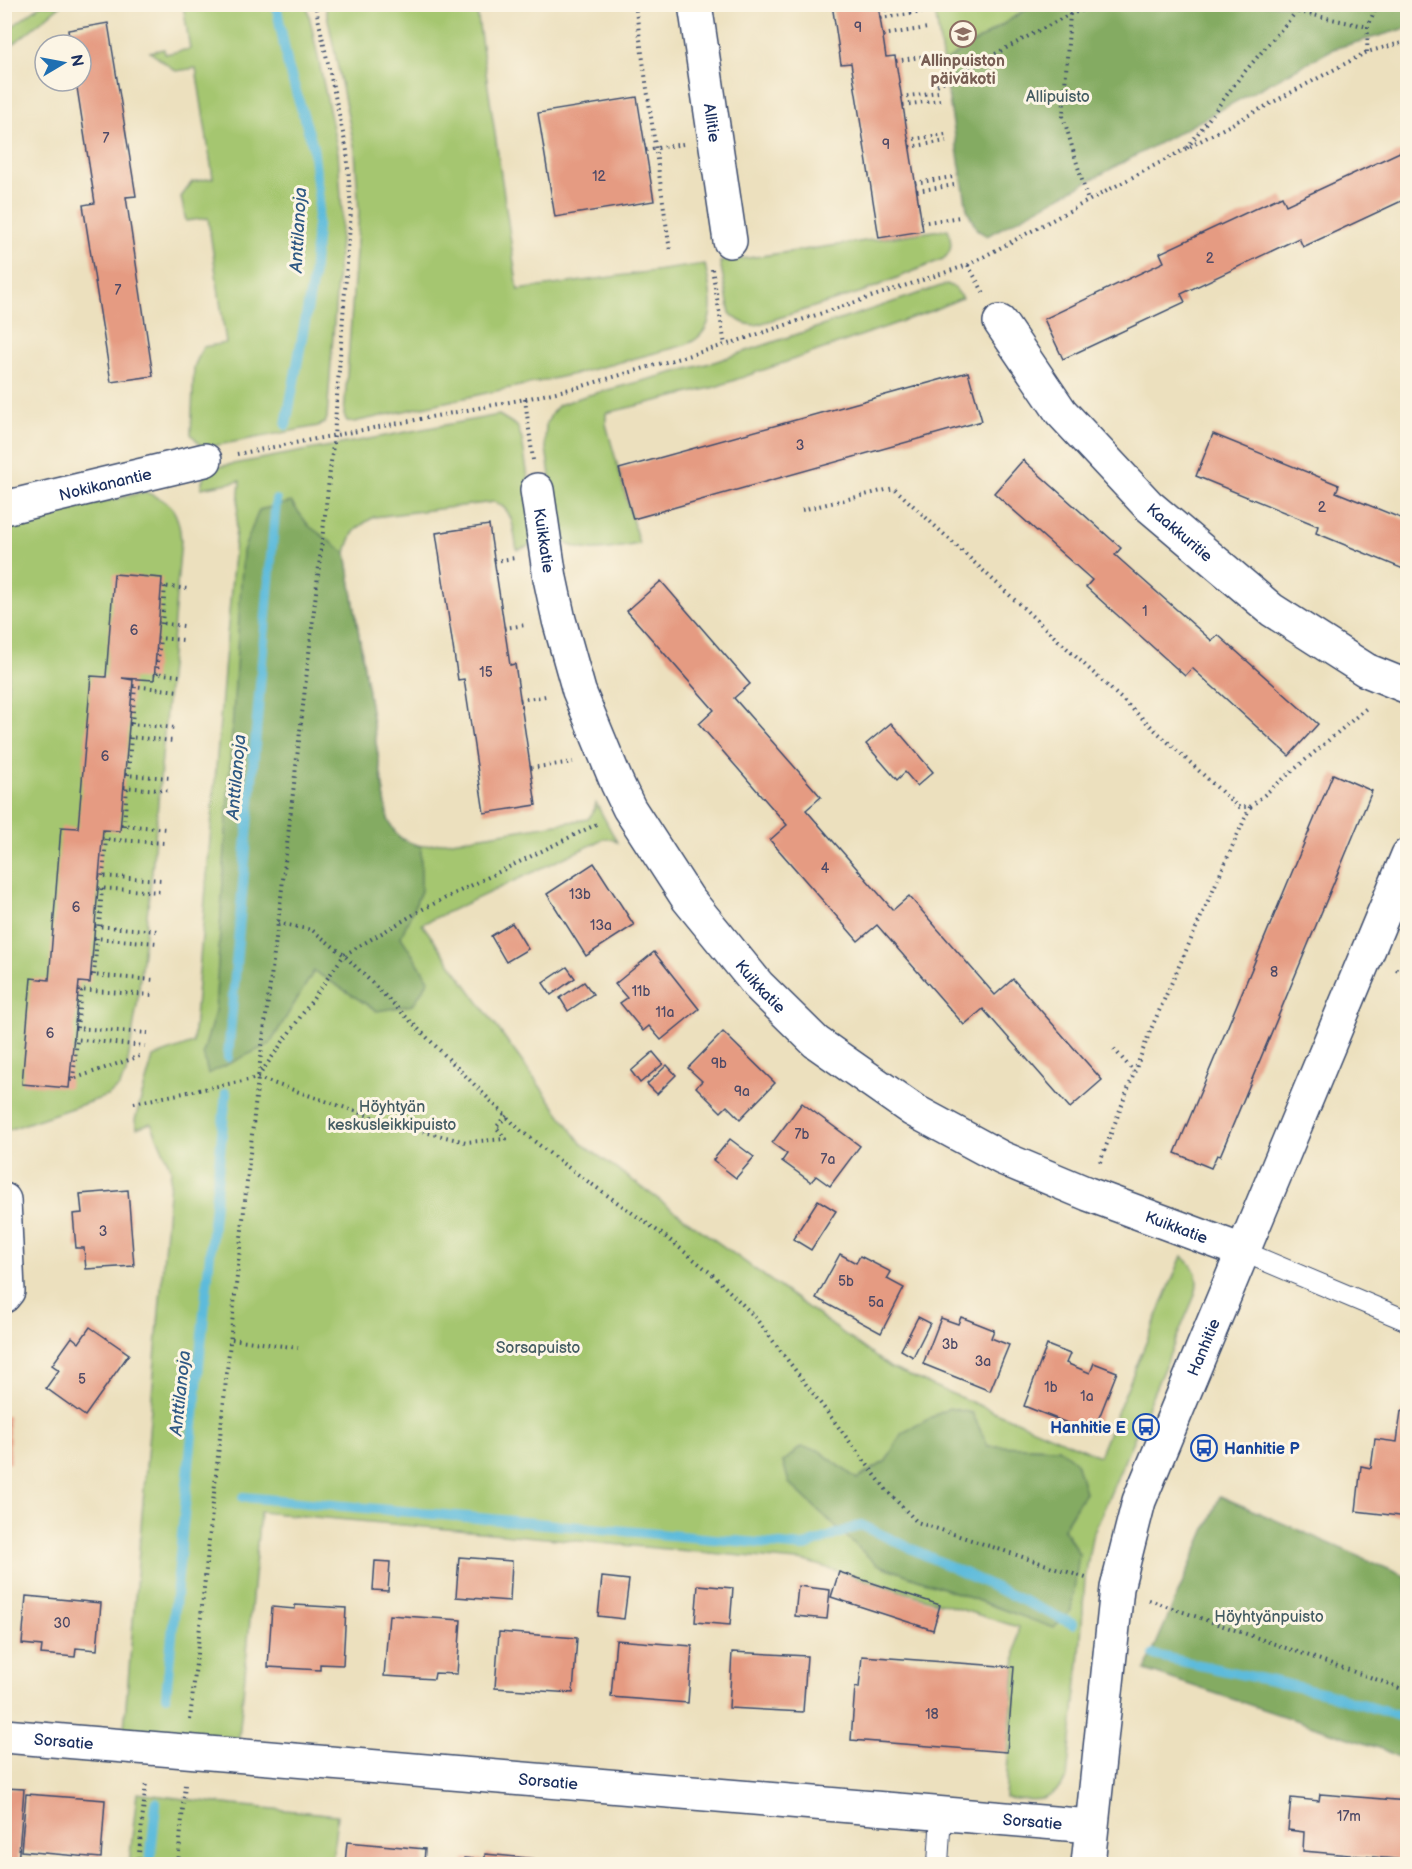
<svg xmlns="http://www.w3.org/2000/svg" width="1412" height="1869" font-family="'Balsamiq Sans',sans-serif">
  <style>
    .green { fill: #a5c66f; stroke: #607a66; stroke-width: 1.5; fill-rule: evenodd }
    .forest { fill: #84ab62; stroke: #506d60; stroke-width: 1.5 }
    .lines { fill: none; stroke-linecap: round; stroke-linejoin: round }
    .stream { stroke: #5dbbdb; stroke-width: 10 }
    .building { fill: #e59b82 }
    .lane-casing { stroke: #3a4a6c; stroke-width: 22 }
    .street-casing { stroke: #3a4a6c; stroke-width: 36 }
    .path { stroke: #3a4a6c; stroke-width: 4; stroke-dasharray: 1.5 4.5; stroke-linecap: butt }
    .lane { stroke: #fff; stroke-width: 20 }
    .street { stroke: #fff; stroke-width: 33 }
    .labels { text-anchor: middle; stroke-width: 6; stroke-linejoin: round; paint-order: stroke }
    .number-label { font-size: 14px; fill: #4e4a67 }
    .education-label { font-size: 16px; font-weight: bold; fill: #785e54; stroke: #fcf5e5 }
    .park-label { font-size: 16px; fill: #445c63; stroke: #fcf5e5 }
    .street-label { font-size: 16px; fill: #1b2f5e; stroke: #fcf5e5 }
    .transit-label { font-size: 16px; font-weight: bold; fill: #164399; stroke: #fcf5e5; text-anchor: end }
    .water-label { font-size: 18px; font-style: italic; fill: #2f5984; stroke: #fcf5e5 }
  </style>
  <rect width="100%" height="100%" fill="#fcf5e5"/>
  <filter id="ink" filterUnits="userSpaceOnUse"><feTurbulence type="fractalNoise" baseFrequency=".0167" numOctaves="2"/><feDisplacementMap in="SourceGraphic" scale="12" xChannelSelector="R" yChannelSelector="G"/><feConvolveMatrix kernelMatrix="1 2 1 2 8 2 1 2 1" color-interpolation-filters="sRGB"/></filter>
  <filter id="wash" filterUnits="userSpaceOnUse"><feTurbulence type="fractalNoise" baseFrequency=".008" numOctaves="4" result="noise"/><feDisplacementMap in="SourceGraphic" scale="24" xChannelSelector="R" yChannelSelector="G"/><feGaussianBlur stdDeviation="1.35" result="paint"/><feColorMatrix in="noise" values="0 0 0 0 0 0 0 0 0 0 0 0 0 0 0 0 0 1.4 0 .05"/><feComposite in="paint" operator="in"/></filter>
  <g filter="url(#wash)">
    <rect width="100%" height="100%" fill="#ece0be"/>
    <g class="green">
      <path d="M934,4L1033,5L943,63Z"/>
      <path d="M41,5H61L5,51V32Z"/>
      <path d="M183,5H307L338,152L342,212L327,418L325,423L318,426L203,448L191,434L194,367L203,347L226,343L208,218L186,221L181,197L192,182L213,178L196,68L176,71L150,52L164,49L165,54L190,49Z"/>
      <path d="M325,5H476L518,290L705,264C711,294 721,331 685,345L579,373L354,422L347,421L344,415L359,213L355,150Z"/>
      <path d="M948,229C951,240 954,251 943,259L865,291L756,325C745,325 738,321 730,313L720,262Z"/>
      <path d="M947,284L955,288L962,298L931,311L715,387L606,413V424L639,544C607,549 590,556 560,541L545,442L546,425L552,413L559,405L585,396L714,362Z"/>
      <path d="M499,415L517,426L522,439L537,536L529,546L517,550C513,531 515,509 494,502L374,517C355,528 351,532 346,553L388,819C396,837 401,841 421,846L588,819L593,812L596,803L617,842L611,839H604L422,924L581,1143L891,1368L1099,1456L1182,1256C1196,1267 1200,1277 1195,1295L1092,1537L1085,1579L1080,1653L1067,1778C1049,1806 1035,1800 1005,1798L1018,1627L808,1562L260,1512L239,1738L124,1729L171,1169L151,1123L137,1128L135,1120L153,1057L193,1043L240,481L201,488C202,476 206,472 217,467ZM972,1413L988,1446L1058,1448L1085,1492L1063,1528L1079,1554L783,1462L818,1450L857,1479L886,1461L902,1433Z"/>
      <path d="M145,492C172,501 179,512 181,540L152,871L137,1005L126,1073L119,1087L107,1096L5,1131L4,730L10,663L4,662L5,533L11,526L25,520Z"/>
      <path d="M137,1793L233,1805L337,1815L332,1864H129Z"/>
    </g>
    <g class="forest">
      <path d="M1033,5H1407V28L1333,49L987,236L977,230L967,209L943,63Z"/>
      <path d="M291,502L309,526L346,553L388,819C396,837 401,841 421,846V891L401,937L429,980L413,1005L377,1011L314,971L270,1044L208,1074L203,1053L215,1012L243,551L259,510Z"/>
      <path d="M949,1408L972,1413L988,1446L1058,1448L1076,1462L1085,1492L1063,1528L1079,1554L1071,1611L1054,1628L876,1564L789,1483L783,1462L801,1447L818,1450L857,1479L886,1461L902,1433Z"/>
      <path d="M1220,1496L1407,1577V1762L1385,1750L1145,1670Z"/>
    </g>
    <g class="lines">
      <g class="stream">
        <path d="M276,4L288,66L313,146L319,200L313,278L286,425"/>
        <path d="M228,1057L276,500"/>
        <path d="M243,1497L803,1547L861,1525L1073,1624"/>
        <path d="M1154,1655L1326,1693L1408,1719"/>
        <path d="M166,1696L226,1093"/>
        <path d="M150,1864L156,1803"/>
      </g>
    </g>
    <g id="blocks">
      <g class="building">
        <path d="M832,4H878L886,57L895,56L923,231L879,238L851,63L841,64Z"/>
        <path d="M108,23L136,196L126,197L153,376L111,382L83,205L95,203L76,81H81V45H70L68,30Z"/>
        <path d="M637,97L654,201L555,217L538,113Z"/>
        <path d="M1404,150L1408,158V198L1303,247L1299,238L1181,294L1185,302L1063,359L1044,319L1164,262L1160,253L1282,196L1286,205Z"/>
        <path d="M968,372L982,421L633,519L619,469Z"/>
        <path d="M1213,434L1339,485L1336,492L1408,521V571L1316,533L1318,526L1196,476Z"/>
        <path d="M1023,460L1121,548L1115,555L1212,641L1218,635L1318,724L1289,756L1192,668L1185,676L1086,587L1092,580L994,493Z"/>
        <path d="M489,525L510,665L515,664L536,805L484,813L464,679L458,680L436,533Z"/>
        <path d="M114,574L162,578L154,680L122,678L133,680L120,831L103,830L90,983L79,982L69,1088L22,1084L31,978L49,980L61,827L78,828L91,676L106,677Z"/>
        <path d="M661,581L750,684L734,698L821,797L806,810L893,910L909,896L995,995L1013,979L1102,1080L1070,1108L983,1009L964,1025L877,925L858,941L770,840L787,825L699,724L714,710L627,611Z"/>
        <path d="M891,723L933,772L917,786L905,772L897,780L866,744Z"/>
        <path d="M1333,774L1372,791L1220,1156L1217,1155L1211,1168L1175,1153Z"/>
        <path d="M594,863L634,925L586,956L547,894Z"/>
        <path d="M512,923L528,949L506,962L491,936Z"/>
        <path d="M654,952L699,1009L661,1040L649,1026L643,1031L620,1003L627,998L615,984Z"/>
        <path d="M567,967L575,978L551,995L543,983Z"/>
        <path d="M584,982L593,994L568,1011L560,998Z"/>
        <path d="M723,1032L775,1083L740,1119L727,1106L721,1112L696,1087L702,1081L688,1068Z"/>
        <path d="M653,1052L663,1064L640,1083L631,1071Z"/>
        <path d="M667,1065L676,1075L657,1094L647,1084Z"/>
        <path d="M802,1103L860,1146L830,1186L816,1176L811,1182L782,1161L787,1154L772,1143Z"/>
        <path d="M730,1139L754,1157L736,1178L713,1160Z"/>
        <path d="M128,1190L134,1266L86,1269L84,1248H76L73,1214L82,1213L80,1194Z"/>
        <path d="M818,1200L836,1211L811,1250L793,1239Z"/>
        <path d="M840,1254L856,1263L860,1256L891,1272L887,1279L904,1288L881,1333L816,1298Z"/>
        <path d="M918,1317L930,1323L913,1357L901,1350Z"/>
        <path d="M961,1317L994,1330L991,1338L1009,1345L990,1391L923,1364L941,1318L958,1324Z"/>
        <path d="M90,1327L129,1354L85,1416L46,1388L59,1370L52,1365L72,1337L79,1343Z"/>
        <path d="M1047,1345L1070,1354L1066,1363L1090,1373L1094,1363L1117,1372L1093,1433L1024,1406Z"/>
        <path d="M1401,1411L1408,1412V1517L1356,1511L1361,1466L1371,1468L1375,1439L1397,1442Z"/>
        <path d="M4,1415H8L11,1463H4Z"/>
        <path d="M459,1557L512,1561L510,1601L456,1597Z"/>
        <path d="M375,1561L390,1562L388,1591L373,1590Z"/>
        <path d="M839,1572L940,1605L933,1630L831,1597Z"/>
        <path d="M602,1577L629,1580L624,1619L598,1616Z"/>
        <path d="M698,1585L733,1588L730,1625L695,1622Z"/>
        <path d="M798,1586L830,1590L827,1619L795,1616Z"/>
        <path d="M26,1596L101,1603L97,1650L76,1648L75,1657L41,1654L42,1646L22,1644Z"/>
        <path d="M295,1605L346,1608L343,1665L320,1664V1670L268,1667L272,1607L295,1609Z"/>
        <path d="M389,1615L461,1620L457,1674L435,1673L434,1679L384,1676Z"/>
        <path d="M499,1632L577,1638L573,1693L495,1688Z"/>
        <path d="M616,1640L692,1646L688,1703L611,1697Z"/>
        <path d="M732,1652L807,1656L803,1712L729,1708Z"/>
        <path d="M862,1656L1014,1667L1007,1752L851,1740L855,1687L859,1688Z"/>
        <path d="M4,1788L24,1789L18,1864H4Z"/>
        <path d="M26,1794L105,1800L101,1858L21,1851Z"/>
        <path d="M1320,1794L1408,1801V1860L1303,1851L1304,1832L1288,1830L1291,1798L1319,1801Z"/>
        <path d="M347,1842L425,1849L424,1864H345Z"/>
        <path d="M485,1854L537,1859V1864H463L464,1858L485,1860Z"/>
      </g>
    </g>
  </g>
  <g filter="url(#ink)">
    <use href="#blocks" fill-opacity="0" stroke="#3a4a6c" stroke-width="1.5"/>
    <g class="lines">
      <defs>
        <g id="lane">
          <path d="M1242,1251L1408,1321"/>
          <path d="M938,1864L941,1814"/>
        </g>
        <g id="street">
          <path id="s1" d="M695,4L730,241"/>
          <path id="s2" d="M1000,322L1061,412L1148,505L1272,610L1366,670L1408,687"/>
          <path id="s3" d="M537,490L550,578L559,620L579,691L617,783L629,808L688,899L758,985L816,1042L913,1110L1002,1158L1088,1194L1242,1251"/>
          <path id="s4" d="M4,508L205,460"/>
          <path d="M4,1200L8,1291L4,1296"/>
          <path id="s5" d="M4,1736L1091,1826"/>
          <path id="s6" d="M1088,1864L1117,1588L1139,1501L1408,855"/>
        </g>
      </defs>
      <use href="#lane" class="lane-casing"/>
      <use href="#street" class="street-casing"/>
      <g class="path">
        <path d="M635,4L670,251"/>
        <path d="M1263,4L1368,27"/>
        <path d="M4,9L10,4"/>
        <path d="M879,11L918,4"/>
        <path d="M1070,14L1063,116L1088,201"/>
        <path d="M880,18L924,12"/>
        <path d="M883,35L927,28"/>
        <path d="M1367,52L1368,27L1377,4"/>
        <path d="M896,61L931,55"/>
        <path d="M937,85L1070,14L1105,4"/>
        <path d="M901,97L938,92"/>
        <path d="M903,105L940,100"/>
        <path d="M908,140L946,134"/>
        <path d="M910,147L946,141"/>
        <path d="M1187,148L1241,76L1303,4"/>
        <path d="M646,150L683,144"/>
        <path d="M915,183L953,177"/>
        <path d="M917,191L954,185"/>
        <path d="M921,223L960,217"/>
        <path d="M968,265L985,295"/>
        <path d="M712,269L725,345"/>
        <path d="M525,399L533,460"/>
        <path d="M237,454L525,399L579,387L725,345L968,265L1367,52L1408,41"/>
        <path d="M802,510L894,488L1238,807H1250L1369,706"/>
        <path d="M494,561L515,558"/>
        <path d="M161,586L188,589"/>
        <path d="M158,623L184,626"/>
        <path d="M162,624L165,586"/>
        <path d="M504,628L526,625"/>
        <path d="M157,638L183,640"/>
        <path d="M154,673L180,676"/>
        <path d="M157,674L160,638"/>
        <path d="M133,686L179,691"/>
        <path d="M520,700L546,696"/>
        <path d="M130,724L176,728"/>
        <path d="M132,724L135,687"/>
        <path d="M128,737L174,741"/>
        <path d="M531,768L573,762"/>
        <path d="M125,775L171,778"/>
        <path d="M128,775L131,737"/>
        <path d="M124,787L170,791"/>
        <path d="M121,825L167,829"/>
        <path d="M124,826L127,788"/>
        <path d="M102,839L165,843"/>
        <path d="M99,876L162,880"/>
        <path d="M103,876L106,839"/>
        <path d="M98,888L161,892"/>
        <path d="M278,923L312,930L344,955L520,1130L562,1163L666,1237L712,1274L754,1316L888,1492L917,1522L1086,1578"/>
        <path d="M95,926L158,931"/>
        <path d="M99,926L102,888"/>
        <path d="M94,938L157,943"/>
        <path d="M1396,969L1408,974"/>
        <path d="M91,975L154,980"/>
        <path d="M94,975L97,938"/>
        <path d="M78,990L152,995"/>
        <path d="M75,1028L148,1033"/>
        <path d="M77,1028L81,990"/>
        <path d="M73,1039L145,1046"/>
        <path d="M1114,1049L1134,1072"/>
        <path d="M258,1077L344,955L423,909L599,823"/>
        <path d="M73,1079L77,1040"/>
        <path d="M70,1080L143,1055"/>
        <path d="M134,1103L258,1078L396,1125L466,1142L506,1139L496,1127L507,1116"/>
        <path d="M1100,1162L1151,1029L1250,807"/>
        <path d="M232,1339L298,1348"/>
        <path d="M1149,1600L1395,1686L1408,1693"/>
        <path d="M190,1720L258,1078L278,923L334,436L351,211L347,151L315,4"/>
        <path d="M138,1864L146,1782"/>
        <path d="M178,1864L185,1784"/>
      </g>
      <use href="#lane" class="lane"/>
      <use href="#street" class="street"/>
    </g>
  </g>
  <defs>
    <symbol id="school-ring" viewBox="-11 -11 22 22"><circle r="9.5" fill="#fcf5e5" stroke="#8d6e63" stroke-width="1.5"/><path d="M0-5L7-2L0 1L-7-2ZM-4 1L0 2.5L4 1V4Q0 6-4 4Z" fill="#8d6e63"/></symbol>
    <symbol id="bus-ring" viewBox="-11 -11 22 22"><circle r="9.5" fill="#fcf5e5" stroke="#1a4fb4" stroke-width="1.5"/><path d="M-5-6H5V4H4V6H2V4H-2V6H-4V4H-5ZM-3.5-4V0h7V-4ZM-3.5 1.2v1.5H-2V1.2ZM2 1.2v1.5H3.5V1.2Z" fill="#1a4fb4"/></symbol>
  </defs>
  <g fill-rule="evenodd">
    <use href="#school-ring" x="948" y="19" width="30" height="30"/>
    <use href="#bus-ring" x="1131" y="1412" width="30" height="30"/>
    <use href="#bus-ring" x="1189" y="1433" width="30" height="30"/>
  </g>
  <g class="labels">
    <g class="number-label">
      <text x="858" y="32">9</text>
      <text x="106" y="143">7</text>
      <text x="886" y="149">9</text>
      <text x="599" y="181">12</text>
      <text x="1210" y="263">2</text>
      <text x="118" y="295">7</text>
      <text x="800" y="450">3</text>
      <text x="1322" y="512">2</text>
      <text x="1145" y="616">1</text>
      <text x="134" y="635">6</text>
      <text x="486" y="677">15</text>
      <text x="105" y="761">6</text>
      <text x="825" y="873">4</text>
      <text x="580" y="899">13b</text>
      <text x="76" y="912">6</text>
      <text x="601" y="930">13a</text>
      <text x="1274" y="977">8</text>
      <text x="641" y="996">11b</text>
      <text x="665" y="1017">11a</text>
      <text x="50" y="1038">6</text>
      <text x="719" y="1068">9b</text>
      <text x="742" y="1096">9a</text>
      <text x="802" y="1139">7b</text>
      <text x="828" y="1164">7a</text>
      <text x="103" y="1236">3</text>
      <text x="846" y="1286">5b</text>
      <text x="876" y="1307">5a</text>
      <text x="950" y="1349">3b</text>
      <text x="983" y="1366">3a</text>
      <text x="82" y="1384">5</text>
      <text x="1051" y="1392">1b</text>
      <text x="1087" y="1401">1a</text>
      <text x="62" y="1628">30</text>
      <text x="932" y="1719">18</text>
      <text x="1349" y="1821">17m</text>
    </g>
    <g class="education-label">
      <text x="963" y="66">Allinpuiston<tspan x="963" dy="18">päiväkoti</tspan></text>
    </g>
    <g class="park-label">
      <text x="1058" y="102">Allipuisto</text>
      <text x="392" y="1112">Höyhtyän<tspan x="392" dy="18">keskusleikkipuisto</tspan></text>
      <text x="538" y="1353">Sorsapuisto</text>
      <text x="1269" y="1622">Höyhtyänpuisto</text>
    </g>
    <g class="street-label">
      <text dy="6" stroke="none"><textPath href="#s1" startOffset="120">Allitie</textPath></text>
      <text dy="6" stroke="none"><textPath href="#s4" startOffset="104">Nokikanantie</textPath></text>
      <text dy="6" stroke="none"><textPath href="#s2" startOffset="278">Kaakkuritie</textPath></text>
      <text dy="6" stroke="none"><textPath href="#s3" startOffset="51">Kuikkatie</textPath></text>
      <text dy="6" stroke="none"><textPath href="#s3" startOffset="555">Kuikkatie</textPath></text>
      <text dy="6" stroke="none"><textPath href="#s3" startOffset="1041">Kuikkatie</textPath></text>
      <text dy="6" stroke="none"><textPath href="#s6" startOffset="534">Hanhitie</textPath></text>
      <text dy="6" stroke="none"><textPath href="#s5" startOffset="60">Sorsatie</textPath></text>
      <text dy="6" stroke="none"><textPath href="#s5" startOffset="546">Sorsatie</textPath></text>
      <text dy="6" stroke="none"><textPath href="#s5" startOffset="1032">Sorsatie</textPath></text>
    </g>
    <g class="transit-label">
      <text x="1126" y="1433">Hanhitie E</text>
      <text x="1224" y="1454" text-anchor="start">Hanhitie P</text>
    </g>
    <g class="water-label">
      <text transform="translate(298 230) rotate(-87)" y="6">Anttilanoja</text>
      <text transform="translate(236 777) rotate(-85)" y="6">Anttilanoja</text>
      <text transform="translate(180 1393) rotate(-84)" y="6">Anttilanoja</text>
    </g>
  </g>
  <rect width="1412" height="1869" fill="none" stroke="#fcf5e5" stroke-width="24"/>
  <g transform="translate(63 63) rotate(80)"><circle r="28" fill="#fcf5e5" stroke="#a2a6af" stroke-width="1.5"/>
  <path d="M0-4.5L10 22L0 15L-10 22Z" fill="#1f6fb2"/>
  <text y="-9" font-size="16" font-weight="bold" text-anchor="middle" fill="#1b2f5e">N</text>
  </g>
</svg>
